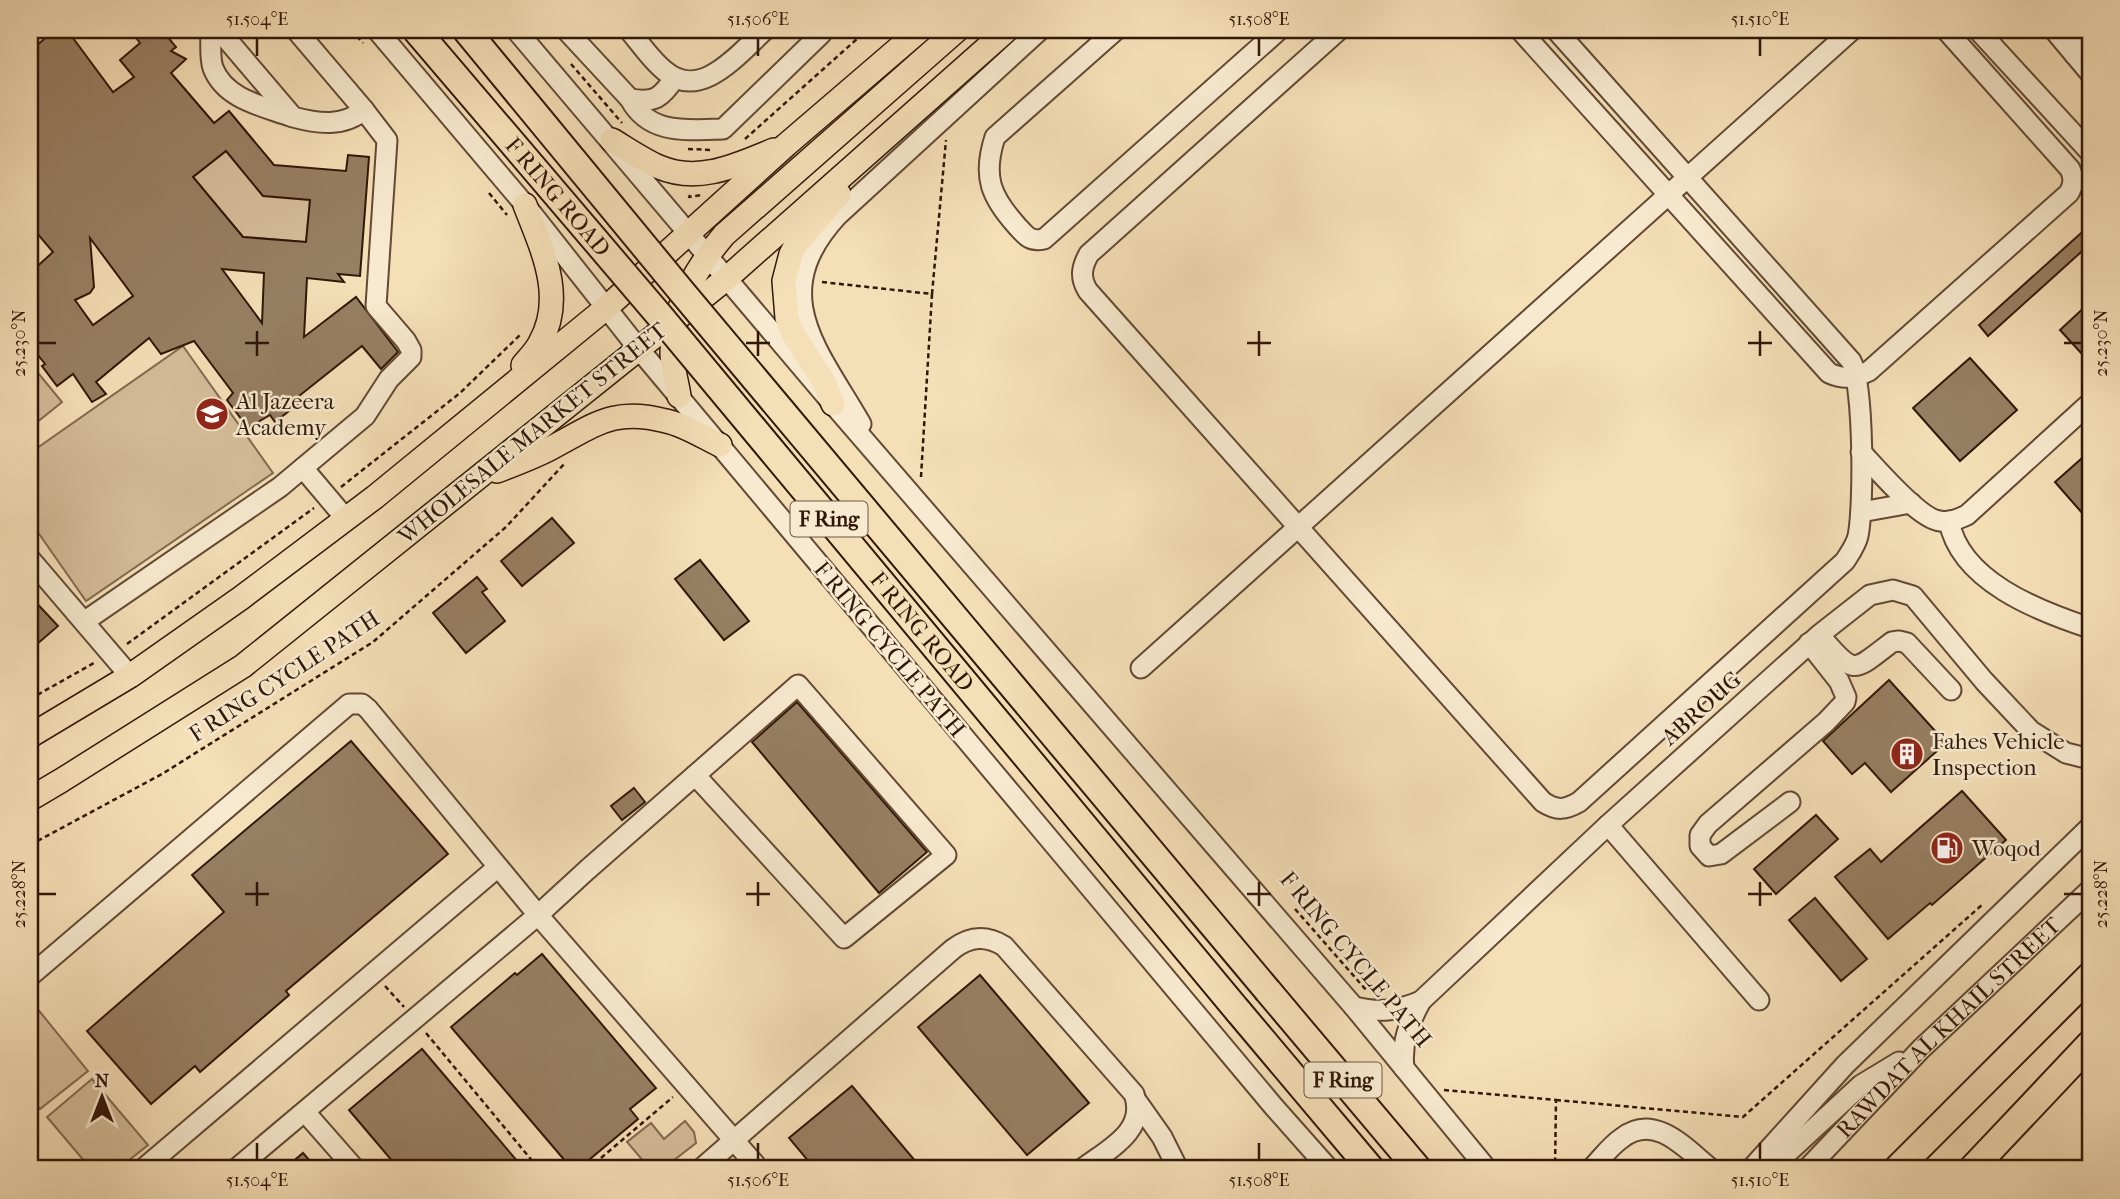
<svg xmlns="http://www.w3.org/2000/svg" width="2120" height="1199" font-family="'IM FELL French Canon',serif">
  <style>
    .green { fill: #d4bd99; stroke: #826a50; stroke-width: 2 }
    .building { fill: #977f63; stroke: #311708; stroke-width: 2; fill-rule: evenodd }
    .lines { fill: none; stroke-linecap: round; stroke-linejoin: round }
    .minor-casing { stroke: #624934; stroke-width: 23 }
    .major-casing { stroke: #311708; stroke-width: 26 }
    .highway-casing { stroke: #311708; stroke-width: 30 }
    .path { stroke: #311708; stroke-width: 2.5; stroke-dasharray: 5 3.5; stroke-linecap: butt }
    .minor { stroke: #f8ead0; stroke-width: 19 }
    .major { stroke: #f5dfb7; stroke-width: 23 }
    .highway { stroke: #f5dfb7; stroke-width: 26 }
    .highway-bridge-casing { stroke: #311708; stroke-width: 30; stroke-linecap: butt }
    .highway-bridge { stroke: #f5dfb7; stroke-width: 26 }
    .ticks { fill: none; stroke: #311708; stroke-width: 2.5 }
    .labels { text-anchor: middle; stroke-width: 5; stroke-linejoin: round; paint-order: stroke }
    .shield { fill: #f8ead0; stroke: #6d5644; stroke-width: 2 }
    .shield-label { font-size: 21px; font-weight: bold; fill: #311708 }
    .street-label { font-size: 23px; fill: #311708; stroke: #f8ead0 }
    .poi-label { font-size: 23px; fill: #311708; stroke: #f8ead0; text-anchor: start }
    .neatline { fill: none; stroke: #311708; stroke-width: 2.5 }
    .ticks-label { font-size: 18px; text-anchor: middle; fill: #311708 }
  </style>
  <rect width="100%" height="100%" fill="#f5dfb7"/>
  <filter id="stains"><feTurbulence type="fractalNoise" baseFrequency=".00286" numOctaves="4"/><feColorMatrix values="0 0 0 0 .2 0 0 0 0 .09 0 0 0 0 .02 0 0 0 .5 -.17"/></filter>
  <radialGradient id="worn" r=".72"><stop offset=".6" stop-color="#630" stop-opacity="0"/><stop offset="1" stop-color="#630" stop-opacity=".3"/></radialGradient>
  <g class="green">
    <path d="M226,151L310,200L306,242L243,237L193,177Z"/>
    <path d="M183,346L273,473L86,601L30,521V453Z"/>
    <path d="M34,368L62,402L30,428V371Z"/>
    <path d="M36,1007L88,1071L40,1109L30,1096V1012Z"/>
    <path d="M92,1079L148,1145L118,1169H91L47,1117Z"/>
    <path d="M685,1121L694,1132L696,1143L673,1161L678,1167L675,1169H650L627,1142L651,1123L664,1139Z"/>
  </g>
  <g class="building">
    <path d="M55,30H67L113,92L134,77L120,60L140,43L130,30H162L176,47L171,51L186,59L171,73L214,123L229,111L274,165L346,171L348,155L369,157L360,276L338,274L344,282L307,278L304,337L356,297L398,352L381,369L362,346L299,396L303,400L275,422L270,415L248,428L227,400L233,393L194,341L161,354L149,338L96,382L106,394L92,402L73,374L57,386L42,366L45,364L30,345V297L35,293L30,286V273L53,252L30,225V51ZM226,151L263,196L310,200L306,242L243,237L193,177ZM90,238L133,296L93,325L75,300L90,293L94,287ZM222,269L264,273L262,323Z"/>
    <path d="M2090,225V244L1988,336L1979,325Z"/>
    <path d="M2090,302V346L2082,354L2060,330Z"/>
    <path d="M1970,358L2017,410L1960,461L1913,408Z"/>
    <path d="M2090,451V522L2055,482Z"/>
    <path d="M552,518L574,543L522,586L501,561Z"/>
    <path d="M700,560L749,621L724,640L675,579Z"/>
    <path d="M477,577L487,589L482,592L505,621L466,653L433,613Z"/>
    <path d="M30,596L58,626L30,650Z"/>
    <path d="M1889,680L1946,743L1891,792L1865,763L1852,774L1823,741Z"/>
    <path d="M797,702L927,852L879,893L752,742Z"/>
    <path d="M351,741L448,854L286,991L289,995L200,1072L195,1066L151,1104L87,1031L224,912L192,875Z"/>
    <path d="M634,788L645,802L622,820L611,806Z"/>
    <path d="M1962,791L2006,840L1932,905L1930,903L1888,939L1835,877L1870,849L1881,862Z"/>
    <path d="M1816,815L1838,839L1776,894L1754,869Z"/>
    <path d="M1815,898L1867,959L1841,981L1789,920Z"/>
    <path d="M542,954L656,1088L630,1109L638,1119L578,1169H572L451,1027L515,973L517,975Z"/>
    <path d="M980,975L1089,1103L1027,1155L918,1027Z"/>
    <path d="M422,1049L524,1169H399L349,1110Z"/>
    <path d="M852,1086L922,1169H815L789,1138Z"/>
    <path d="M303,1153L317,1169H284Z"/>
  </g>
  <g class="lines">
    <defs>
      <g id="minor">
        <path d="M210,30C212,42 209,56 213,68C225,99 262,106 290,116"/>
        <path d="M219,30L293,117C319,124 343,127 364,110"/>
        <path d="M377,30L525,205L638,348L1274,1107L1329,1169"/>
        <path d="M516,30L833,404L1354,1007L1487,1169"/>
        <path d="M566,30L630,99C656,103 660,98 675,78"/>
        <path d="M629,30C640,43 651,60 665,71C701,102 739,53 765,30"/>
        <path d="M1116,30L995,137C982,177 991,197 1017,226C1026,236 1030,242 1044,239L1279,30"/>
        <path d="M1339,30L1089,254C1081,268 1080,278 1088,291L1543,802C1557,811 1565,810 1579,802L1845,561C1850,553 1856,545 1858,536C1864,508 1864,384 1851,361L1556,30"/>
        <path d="M1520,30L1829,373C1844,380 1855,378 1869,371L2069,193C2074,184 2074,178 2070,169L1946,30"/>
        <path d="M1978,30L2090,152"/>
        <path d="M2054,30L2090,73"/>
        <path d="M2075,55L2086,30"/>
        <path d="M630,99C649,135 687,130 723,129L821,34"/>
        <path d="M861,424C818,349 765,295 837,216L1040,30"/>
        <path d="M1861,452C1877,469 1919,519 1940,521C1950,523 1958,519 1967,515L2090,403"/>
        <path d="M303,468L346,519"/>
        <path d="M1861,512L1911,503"/>
        <path d="M1949,521C1960,581 2038,611 2090,628"/>
        <path d="M30,559L130,676"/>
        <path d="M85,621L280,487L365,416L389,379L411,357V350L406,341L376,306L387,140L364,110L296,30"/>
        <path d="M1822,638C1855,677 1854,671 1892,642L1899,641L1907,643L1951,690"/>
        <path d="M1141,668L1852,30"/>
        <path d="M1790,802L1721,854L1709,856L1700,846V835L1708,824L1826,722L1845,702L1846,697L1839,681L1809,643"/>
        <path d="M1608,825L1759,1000"/>
        <path d="M30,976L349,704H362L368,709L538,915L759,1169"/>
        <path d="M1354,1007C1379,1013 1397,1011 1421,1001"/>
        <path d="M1404,1068C1401,1043 1409,1023 1421,1001L1608,825L1819,635L1870,595L1893,590L1913,596L1984,681L2031,731L2066,753L2090,759"/>
        <path d="M1138,1103L1162,1137L1178,1169"/>
        <path d="M305,1112L355,1169"/>
        <path d="M143,1169L498,867"/>
        <path d="M236,1169L538,915L587,870L798,685L946,855L844,938L695,775"/>
        <path d="M701,1169L953,949C970,936 986,935 1004,946L1134,1094C1148,1131 1107,1150 1082,1169"/>
        <path d="M1591,1169C1601,1159 1610,1146 1622,1138C1655,1112 1686,1149 1711,1169"/>
        <path d="M1751,1169L1845,1065L2090,827"/>
        <path d="M1770,1169L1861,1085L1899,1062"/>
        <path id="s1" d="M1807,1169L1921,1049L2090,890"/>
        <path d="M2087,1169L2090,1166"/>
      </g>
      <g id="major">
        <path d="M612,140C627,149 643,160 659,167C699,184 737,165 774,150"/>
        <path d="M523,365C529,358 536,351 540,343C566,297 542,249 525,205"/>
        <path d="M679,396C677,382 672,367 672,353C672,308 696,268 724,235L957,30"/>
        <path d="M833,404L824,382L793,334L787,318L784,281L791,254L797,243L839,194"/>
        <path d="M497,471C515,464 534,457 551,448C595,425 613,407 666,421C685,425 703,437 720,445"/>
        <path d="M30,736L130,676L241,598L375,497L606,308L786,145L920,30"/>
        <path d="M30,799L62,780L243,666L727,278L1007,30"/>
      </g>
      <g id="highway">
        <path d="M1268,991L1418,1169"/>
        <path d="M1238,1011L1371,1169"/>
        <path d="M1897,1169L2090,976"/>
        <path d="M1972,1169L2090,1044"/>
      </g>
    </defs>
    <use href="#minor" class="minor-casing"/>
    <use href="#major" class="major-casing"/>
    <use href="#highway" class="highway-casing"/>
    <g class="path">
      <path d="M351,30L363,43"/>
      <path d="M571,64L622,123"/>
      <path d="M745,139L867,30"/>
      <path d="M688,149L713,150"/>
      <path d="M489,193L507,215"/>
      <path d="M690,195L689,197L702,195"/>
      <path d="M822,282L932,294L921,477"/>
      <path d="M932,294L946,140"/>
      <path d="M341,487L460,393L520,335"/>
      <path d="M127,644L314,508"/>
      <path d="M30,699L94,663"/>
      <path d="M30,845L162,774L373,642L506,527L565,463"/>
      <path d="M1295,909L1367,991"/>
      <path d="M385,986L404,1007"/>
      <path d="M426,1033L539,1169"/>
      <path d="M1444,1090L1556,1100L1555,1169"/>
      <path d="M1556,1100L1743,1117L1983,904"/>
      <path d="M1295,1160L1301,1169"/>
      <path d="M588,1169L673,1097"/>
    </g>
    <use href="#minor" class="minor"/>
    <use href="#major" class="major"/>
    <use href="#highway" class="highway"/>
    <defs>
      <g id="highway-bridge">
        <path id="s2" d="M416,30L659,315L1238,1011"/>
        <path d="M466,30L682,292L1268,991"/>
      </g>
    </defs>
    <use href="#highway-bridge" class="highway-bridge-casing"/>
    <use href="#highway-bridge" class="highway-bridge"/>
  </g>
  <path class="ticks" d="M257,38V56M758,38V56M1259,38V56M1760,38V56M257,331V356M758,331V356M1259,331V356M1760,331V356M38,343H56M245,343H269M746,343H770M1247,343H1271M1748,343H1772M2064,343H2082M257,882V906M758,882V906M1259,882V906M1760,882V906M38,894H56M245,894H269M746,894H770M1247,894H1271M1748,894H1772M2064,894H2082M257,1143V1160M758,1143V1160M1259,1143V1160M1760,1143V1160"/>
  <defs>
    <symbol id="school-disc" viewBox="-11 -11 22 22"><circle r="9.5" fill="#8f2418" stroke="#f8ead0"/><path d="M0-5L7-2L0 1L-7-2ZM-4 1L0 2.5L4 1V4Q0 6-4 4Z" fill="#fff"/></symbol>
    <symbol id="building-disc" viewBox="-11 -11 22 22"><circle r="9.5" fill="#8f2418" stroke="#f8ead0"/><path d="M-4-6H4V6H1V3H-1V6H-4ZM-2.5-4.3h1.7v1.8h-1.7ZM.8-4.3h1.7v1.8H.8ZM-2.5-1h1.7V.8h-1.7ZM.8-1h1.7V.8H.8Z" fill="#fff"/></symbol>
    <symbol id="fuel-disc" viewBox="-11 -11 22 22"><circle r="9.5" fill="#8f2418" stroke="#f8ead0"/><path d="M-5.5-6h7V0h2V4h1.3V-2.5L3-4.5l.8-.8L6-3V5H2.5V1h-1V6h-7ZM-4.2-4.7v3.2H.2V-4.7Z" fill="#fff"/></symbol>
  </defs>
  <g fill-rule="evenodd">
    <use href="#school-disc" x="193" y="395" width="38" height="38"/>
    <use href="#building-disc" x="1888" y="735" width="38" height="38"/>
    <use href="#fuel-disc" x="1928" y="829" width="38" height="38"/>
  </g>
  <g class="labels">
    <g class="shield">
      <rect x="790.5" y="501.5" width="77" height="35" rx="5"/>
      <rect x="1304.5" y="1062.5" width="77" height="35" rx="5"/>
    </g>
    <g class="shield-label">
      <text x="829" y="526">F Ring</text>
      <text x="1343" y="1087">F Ring</text>
    </g>
    <g class="street-label">
      <text dy="8" stroke="none"><textPath href="#s2" startOffset="219">F RING ROAD</textPath></text>
      <text transform="translate(532 433) rotate(-39)" y="8">WHOLESALE MARKET STREET</text>
      <text dy="8" stroke="none"><textPath href="#s2" startOffset="786">F RING ROAD</textPath></text>
      <text transform="translate(890 649) rotate(50)" y="8">F RING CYCLE PATH</text>
      <text transform="translate(284 676) rotate(-33)" y="8">F RING CYCLE PATH</text>
      <text transform="translate(1701 708) rotate(-42)" y="8">ABROUG</text>
      <text transform="translate(1356 959) rotate(50)" y="8">F RING CYCLE PATH</text>
      <text dy="8" stroke="none"><textPath href="#s1" startOffset="200">RAWDAT AL KHAIL STREET</textPath></text>
    </g>
    <g class="poi-label">
      <text x="236" y="409">Al Jazeera<tspan x="236" dy="26">Academy</tspan></text>
      <text x="1932" y="749">Fahes Vehicle<tspan x="1932" dy="26">Inspection</tspan></text>
      <text x="1972" y="856">Woqod</text>
    </g>
  </g>
  <rect width="2120" height="1199" fill="none" stroke="#f5dfb7" stroke-width="77"/>
  <g transform="translate(102 1097)" stroke="#f8ead0" stroke-width="5" paint-order="stroke">
  <path d="M0-5L12 26L0 18L-12 26Z" fill="#311708"/>
  <text y="-10" font-size="19" font-weight="bold" text-anchor="middle" fill="#311708">N</text>
  </g>
  <rect x="38" y="38" width="2044" height="1122" class="neatline"/>
  <g class="ticks-label">
    <text x="257" y="25">51.504°E</text>
    <text x="758" y="25">51.506°E</text>
    <text x="1259" y="25">51.508°E</text>
    <text x="1760" y="25">51.510°E</text>
    <text transform="translate(19 343) rotate(-90)" y="6">25.230°N</text>
    <text transform="translate(2101 343) rotate(-90)" y="6">25.230°N</text>
    <text transform="translate(19 894) rotate(-90)" y="6">25.228°N</text>
    <text transform="translate(2101 894) rotate(-90)" y="6">25.228°N</text>
    <text x="257" y="1186">51.504°E</text>
    <text x="758" y="1186">51.506°E</text>
    <text x="1259" y="1186">51.508°E</text>
    <text x="1760" y="1186">51.510°E</text>
  </g>
  <rect width="100%" height="100%" filter="url(#stains)"/>
  <rect width="100%" height="100%" fill="url(#worn)"/>
</svg>
